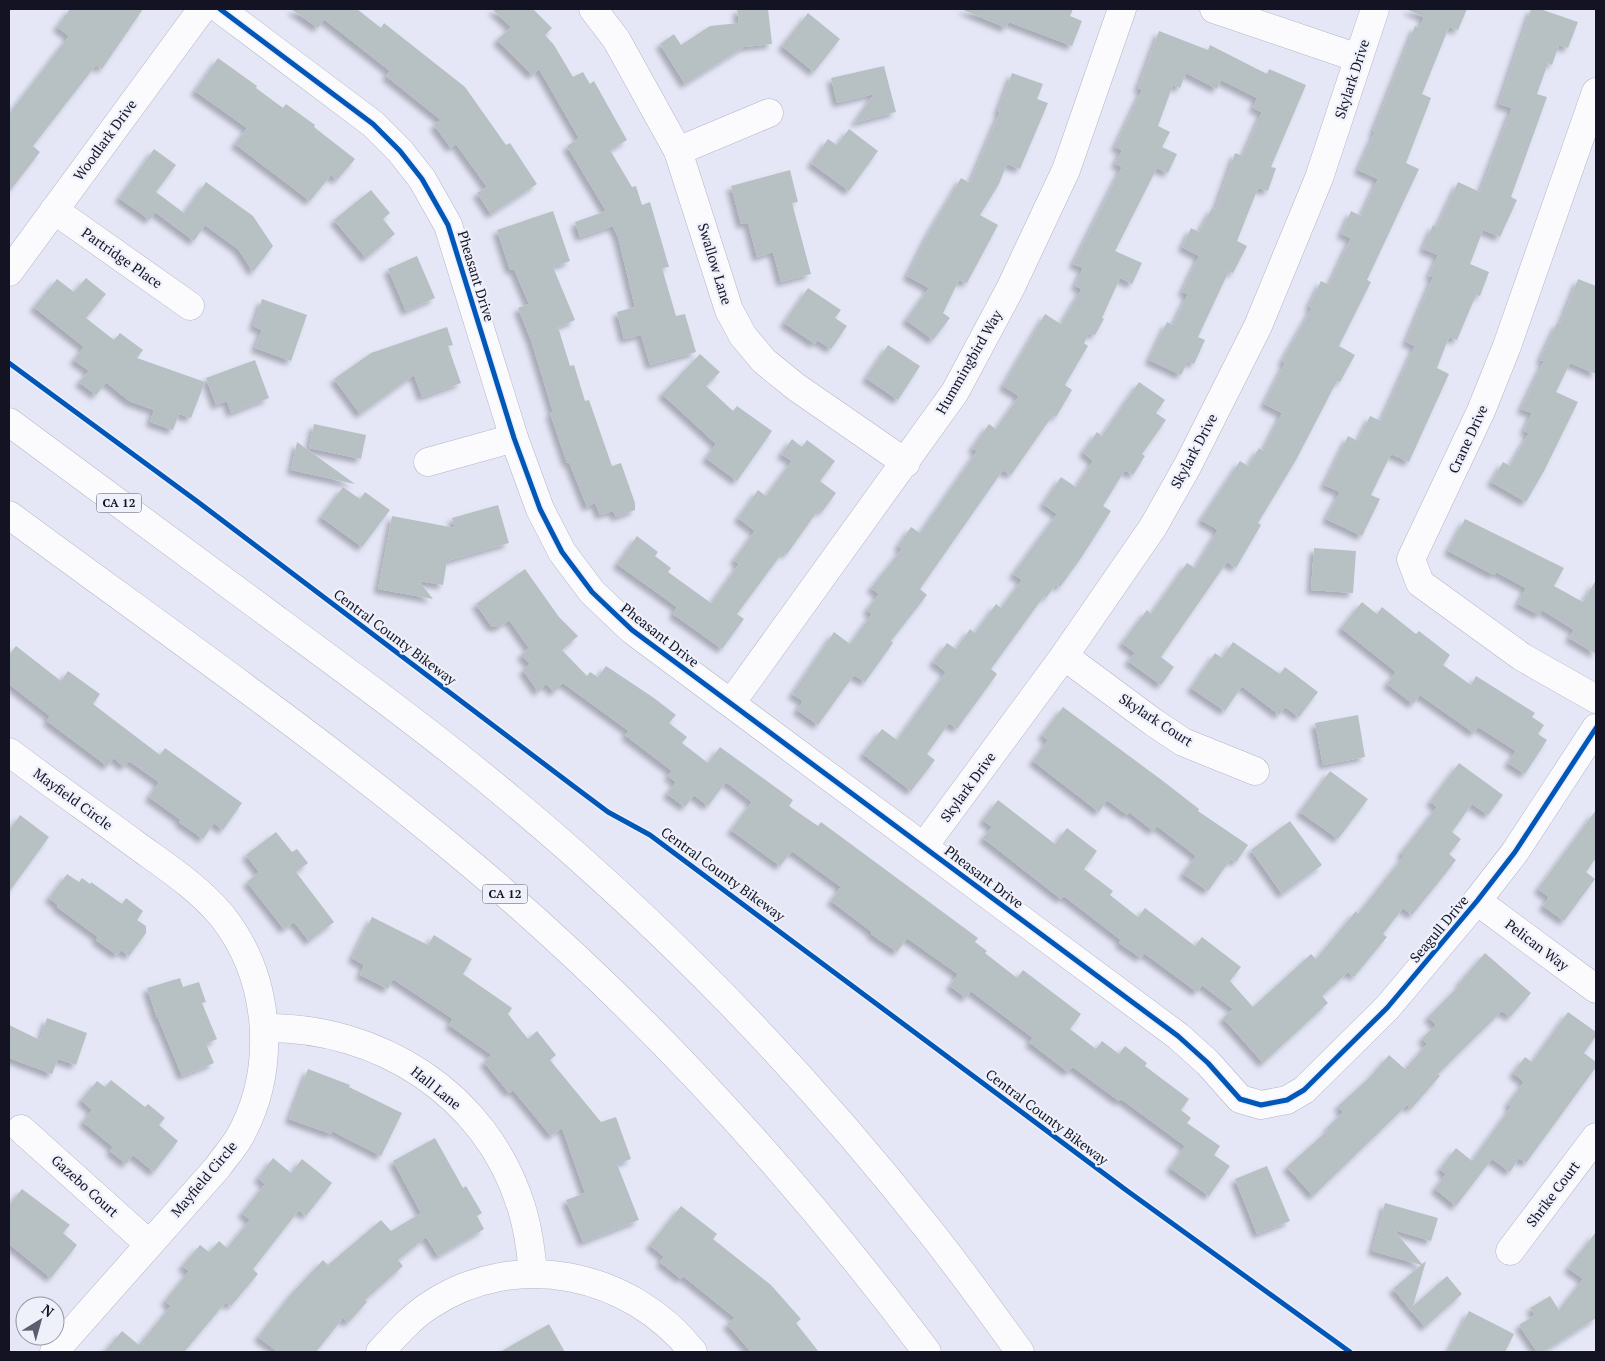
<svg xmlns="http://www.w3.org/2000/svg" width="1605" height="1361" font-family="'PT Serif',serif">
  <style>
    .building { fill: #b7c1c3; filter: url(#shadow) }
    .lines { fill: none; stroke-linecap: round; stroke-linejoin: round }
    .minor-casing { stroke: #b3b4c4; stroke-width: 29 }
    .highway-casing { stroke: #b3b4c4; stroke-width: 29 }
    .minor { stroke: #fbfbfe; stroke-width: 28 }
    .highway { stroke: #fbfbfe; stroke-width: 28 }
    .cycleway-casing { stroke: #eef0fa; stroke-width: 8 }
    .cycleway { stroke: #0057b8; stroke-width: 5 }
    .labels { text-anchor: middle; stroke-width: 4.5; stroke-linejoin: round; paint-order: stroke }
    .shield { fill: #eef0fa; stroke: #555564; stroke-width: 1 }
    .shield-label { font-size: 12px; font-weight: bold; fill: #131324 }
    .street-label { font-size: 14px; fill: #131324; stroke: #eef0fa }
  </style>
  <defs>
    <filter id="shadow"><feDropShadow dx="-4.5" dy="4.5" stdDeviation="2.5" flood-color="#0004"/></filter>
  </defs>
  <rect width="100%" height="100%" fill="#e5e7f7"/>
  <g class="building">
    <path d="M70,9H143L102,69L96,65L33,146L40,152L9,192V114L69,36L57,27Z"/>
    <path d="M291,9H357L381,28L384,23L465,87L506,145L510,143L537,184L491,214L477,193L487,187L456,144L451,148L434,125L441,120L386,76L390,71L324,19L318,28Z"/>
    <path d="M492,9H533L552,28L545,35L554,45L573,77L583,72L590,84L594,81L627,140L610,150L632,187L636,186L642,205L650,202L669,267L662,268L676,316L685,314L696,352L650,365L641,335L624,339L617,312L635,307L618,237L613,226L580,237L575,222L606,211L567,146L579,138L539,69L532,75L497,40L511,27Z"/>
    <path d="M737,9H768L772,44L744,47L685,84L660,44L674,34L681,45L710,26L739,23Z"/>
    <path d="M961,9H1073L1070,16L1082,21L1072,46L1009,22L1006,28Z"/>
    <path d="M1406,9H1467L1458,30L1449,27L1422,94L1431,98L1406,163L1419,169L1367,280L1371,282L1339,346L1355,355L1340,382L1337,381L1296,460L1258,523L1261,525L1236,568L1227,562L1161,657L1174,667L1161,685L1128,661L1135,653L1122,643L1147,610L1151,614L1187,563L1195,568L1218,530L1201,520L1240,461L1248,466L1259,448L1263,451L1282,413L1264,404L1285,363L1282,361L1312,308L1309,306L1321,281L1329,285L1351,238L1341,234L1351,211L1361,216L1378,179L1358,170L1375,132H1373L1415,26L1420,28L1424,17Z"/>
    <path d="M1531,9H1540L1578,22L1568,48L1559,45L1552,65L1548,63L1537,94L1547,97L1511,197L1517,200L1500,237L1483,230L1470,264L1489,272L1480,296L1476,295L1457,340L1449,337L1437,368L1449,374L1409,462L1391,454L1371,495L1380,499L1362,536L1326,519L1340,492L1324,485L1348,436L1358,441L1370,416L1381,421L1415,346L1406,342L1433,277L1429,276L1438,255L1423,249L1433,225L1437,227L1458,182L1480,192L1512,108L1499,104Z"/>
    <path d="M808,13L840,39L814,72L782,46Z"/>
    <path d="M1159,31L1208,50L1210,45L1267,74L1269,69L1306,85L1271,167L1276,168L1268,191L1258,188L1237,241L1247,246L1233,273L1229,271L1198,337L1205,340L1194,364L1188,361L1181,375L1149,360L1167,322L1173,325L1188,294L1182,292L1199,256L1182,247L1191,228L1199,232L1212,208L1215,210L1235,153L1243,156L1262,112L1253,108L1257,98L1221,80L1217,89L1186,73L1180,88L1173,85L1158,126L1170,132L1162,147L1177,154L1168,173L1157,168L1115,251L1142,263L1132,284L1120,278L1102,318L1104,319L1095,335L1089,333L1084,343L1088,346L1065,385L1072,390L1056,417L1053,415L1011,475L1003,470L920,589L927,595L891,641L893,643L865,682L854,675L818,725L797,710L803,701L792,694L834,632L850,644L872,614L867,610L879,594L871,588L902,549L898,546L911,527L920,533L977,451L972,448L989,424L996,429L1019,396L1003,386L1045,314L1061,324L1082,289L1075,286L1083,268L1073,264L1122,167L1115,164L1122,150L1115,147L1142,90L1138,88Z"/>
    <path d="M218,58L257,86L256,88L283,108L286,104L315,125L314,127L355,159L337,180L331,175L310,201L235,144L247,128L195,91Z"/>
    <path d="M884,66L896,112L854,123L874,94L837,103L831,78Z"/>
    <path d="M1012,73L1043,84L1037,99L1048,103L1020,169L1007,164L999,184L980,215L998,225L967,283L959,280L943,313L950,318L933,340L906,320L929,288L907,276L928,234L961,178L970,183L1000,112L998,111Z"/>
    <path d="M849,129L878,151L849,191L811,163L828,139L837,145Z"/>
    <path d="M154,149L176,165L156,192L184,213L206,182L253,216L273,246L253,272L238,249L205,225L194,241L155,212L150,220L119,198Z"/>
    <path d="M790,170L798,202L792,203L811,274L781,282L773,252L757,257L748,223L741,224L731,186Z"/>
    <path d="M371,190L390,213L383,219L395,234L366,258L334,220Z"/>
    <path d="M553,211L570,261L553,267L575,320L558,327L570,366L574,365L585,401L589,400L612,466L621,463L635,503V510L616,517L613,511L600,515L595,503L587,507L569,462L567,463L550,413L553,412L531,340L518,308L529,304L514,269L510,270L497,230Z"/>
    <path d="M417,256L435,298L406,311L388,269Z"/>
    <path d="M86,278L106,294L86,318L114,340L120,333L143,350L137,358L205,382L191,418L179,414L173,430L150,422L154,410L129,401L106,382L96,395L79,382L89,371L74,360L84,347L34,307L57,279L74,292Z"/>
    <path d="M1578,279L1596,286V374L1570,363L1556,392L1578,402L1544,471L1526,502L1491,482L1503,462L1510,466L1529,433L1524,431L1532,413L1521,409L1544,361L1540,360L1557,323L1560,324Z"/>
    <path d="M808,288L841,310L835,318L847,326L831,349L817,340L815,344L784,323Z"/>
    <path d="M262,299L307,315L291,361L255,348L262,330L253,326Z"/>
    <path d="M447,327L453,345L448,346L461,383L422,397L414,375L360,414L334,379L371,353Z"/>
    <path d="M888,345L920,366L898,400L866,378Z"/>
    <path d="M700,354L720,372L706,386L733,411L737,406L772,431L737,481L706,458L716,444L662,394Z"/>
    <path d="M255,360L269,398L231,413L227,401L216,405L206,378Z"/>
    <path d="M1139,382L1165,400L1156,413L1166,420L1142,454L1145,456L1133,475L1125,470L1103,506L1111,511L1081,558L1060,587L1056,584L1046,598L1044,596L991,669L997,674L957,729L949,723L927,754L935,760L911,791L863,754L882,729L897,740L946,672L933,662L947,643L956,649L970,629L975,633L996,604L1001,608L1022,580L1013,574L1057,514L1043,504L1061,477L1076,487L1093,461L1083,452L1097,432L1102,436Z"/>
    <path d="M314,424L366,435L361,459L309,448Z"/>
    <path d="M792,439L802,447L807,440L835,461L820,481L836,493L822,512L819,509L787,554L783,552L737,614L744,619L722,649L673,614L677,607L617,564L637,536L658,552L655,556L671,568L668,572L711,603L739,564L734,560L755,531L738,518L758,490L766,496L792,461L781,454Z"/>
    <path d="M297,442L355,484L291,470Z"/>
    <path d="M343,487L360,499L365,492L390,510L362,547L321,517Z"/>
    <path d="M498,505L509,543L447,561L443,585L419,581L433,599L378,589L392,516L455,528L452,518Z"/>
    <path d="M1465,519L1564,568L1554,586L1583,602L1596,580V654L1569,638L1574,630L1542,610L1539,615L1518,604L1526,588L1496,572L1494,575L1448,551Z"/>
    <path d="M1314,548L1356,551L1353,593L1311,590Z"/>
    <path d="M525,569L559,617L578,636L562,650L587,676L590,672L598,677L606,666L654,698L676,715L669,723L687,737L682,743L708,763L720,747L793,800L789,806L818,826L821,822L978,938L975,942L987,951L985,953L1017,978L1023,970L1081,1014L1070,1029L1096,1049L1102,1041L1119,1054L1125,1046L1147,1063L1145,1066L1189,1099L1181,1110L1191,1118L1187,1123L1220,1146L1214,1155L1230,1166L1209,1196L1170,1168L1185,1146L1121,1099L1119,1101L1073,1067L1068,1072L1029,1042L1033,1038L971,991L966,998L950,986L958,974L907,938L897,952L871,934L872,932L831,901L841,887L792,851L780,866L731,830L752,802L726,782L708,806L694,795L685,807L667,794L676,782L668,776L672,771L625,735L629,731L563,683L554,692L546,684L538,692L523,670L530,664L521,655L529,648L509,620L499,627H492L476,604Z"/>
    <path d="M1362,602L1377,614L1382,607L1416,634L1419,631L1450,655L1443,665L1471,685L1476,676L1535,713L1532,717L1544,725L1538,734L1547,740L1525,774L1508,763L1516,751L1478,727L1474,733L1420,695L1413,704L1387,684L1396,672L1341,628Z"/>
    <path d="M1233,642L1280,674L1285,667L1318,692L1299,717L1285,707L1279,715L1242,686L1225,711L1191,688L1215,653L1222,658Z"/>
    <path d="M16,646L61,681L68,671L100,694L93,704L160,755L165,748L242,803L223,830L214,823L203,839L179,822L181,820L149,797L159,782L129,761L124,767L114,758L107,766L47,721L50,716L9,684V655Z"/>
    <path d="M1063,707L1163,781L1199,809L1198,811L1248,845L1236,862L1231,859L1208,891L1183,874L1196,856L1157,826L1153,831L1129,812L1127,815L1107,800L1099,812L1033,761L1048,740L1042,735Z"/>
    <path d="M1358,715L1365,757L1323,765L1315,723Z"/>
    <path d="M1459,763L1503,795L1488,815L1472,804L1452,832L1461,839L1449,854L1456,860L1438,883L1412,915L1403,908L1383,934L1387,937L1354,977L1348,972L1322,996L1328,1003L1263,1063L1223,1018L1233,1009L1202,985L1197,992L1144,953L1141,958L1119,943L1121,940L1064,896L1061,899L983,838L992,827L983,820L998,800L1055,844L1067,828L1097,851L1084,869L1113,891L1110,895L1138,917L1145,908L1195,946L1202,937L1241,967L1230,981L1253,1007L1311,954L1316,959L1356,911L1358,914L1404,856L1401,853L1437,807L1430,802Z"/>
    <path d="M1330,771L1368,799L1338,839L1300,812Z"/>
    <path d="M1596,810V858L1586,872L1595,879L1564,921L1543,906L1549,897L1538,889Z"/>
    <path d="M20,815L49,837L9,892V831Z"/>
    <path d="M1290,821L1322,865L1282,894L1251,850Z"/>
    <path d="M276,832L292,852L297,849L308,863L296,872L334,922L309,941L294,922L284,929L247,882L259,872L246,855Z"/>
    <path d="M67,874L79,882L82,878L90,884L91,882L122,904L126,898L143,911L137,920L146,926V933L129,956L121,950L117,955L96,940L98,937L57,907L58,905L49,898Z"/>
    <path d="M372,917L428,945L434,935L472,959L463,974L512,1008L508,1014L528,1039L537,1031L556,1055L550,1060L601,1122L616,1117L631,1159L617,1164L639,1220L583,1242L566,1200L585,1193L562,1128L551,1136L513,1090L509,1093L484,1062L492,1055L449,1025L453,1019L393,979L388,989L360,975L364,965L352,958Z"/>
    <path d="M1485,953L1531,993L1510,1017L1502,1011L1438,1074L1440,1076L1411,1109L1407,1105L1313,1196L1287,1167L1328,1130L1327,1128L1343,1112L1338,1106L1369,1078L1389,1055L1405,1069L1427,1044L1422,1038L1436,1025L1428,1017L1461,984L1459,983Z"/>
    <path d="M180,978L183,987L199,982L206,1002L202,1003L217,1039L206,1044L214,1063L182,1076L158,1018H157L147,988Z"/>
    <path d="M1568,1012L1596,1032V1036L1584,1053L1596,1062V1067L1526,1163L1519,1158L1510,1172L1492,1159L1456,1206L1435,1189L1446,1174L1440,1169L1456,1148L1472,1161L1511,1107L1508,1104L1524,1082L1513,1073L1525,1057L1532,1062Z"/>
    <path d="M47,1018L87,1033L76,1065L58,1059L52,1074L9,1058V1025L40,1040Z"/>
    <path d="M308,1069L350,1085L349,1087L402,1113L381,1156L332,1131L331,1134L289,1119Z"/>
    <path d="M111,1080L145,1107L148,1104L165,1118L159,1125L178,1141L154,1172L133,1155L126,1164L110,1151L113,1147L83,1122L92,1110L81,1100L97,1081L105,1087Z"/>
    <path d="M435,1138L463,1188L466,1186L482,1213L477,1216L484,1229L438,1256L426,1237L398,1260L403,1266L365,1300L367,1302L348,1323L343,1318L316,1352H278L258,1337L292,1293L323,1260L328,1265L381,1220L391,1231L421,1213L393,1161Z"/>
    <path d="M273,1158L291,1173L302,1159L332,1183L306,1216L299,1210L253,1269L258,1274L231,1306L226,1302L184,1352H104L122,1331L139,1345L171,1306L165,1301L189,1271L182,1266L200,1245L209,1252L219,1241L227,1248L250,1220L242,1213L265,1184L258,1178Z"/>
    <path d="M1267,1166L1290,1221L1257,1234L1235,1179Z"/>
    <path d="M22,1189L70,1225L63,1233L77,1245L51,1278L9,1244V1205Z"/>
    <path d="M1385,1203L1438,1218L1431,1241L1394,1230L1422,1264L1426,1261L1413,1306L1447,1276L1462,1294L1425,1327L1393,1289L1421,1265L1372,1251Z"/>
    <path d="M681,1206L717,1234L713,1239L771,1285L801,1319L796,1323L819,1352H751L727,1324L735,1318L683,1276L681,1279L660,1262L664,1257L650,1245Z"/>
    <path d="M1596,1232V1318L1543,1352H1537L1519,1325L1535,1315L1530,1308L1550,1296L1559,1310L1583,1279L1568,1268Z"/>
    <path d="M1469,1311L1514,1334L1505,1352H1448Z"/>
    <path d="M549,1324L565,1352H500Z"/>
  </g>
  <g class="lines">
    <defs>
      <g id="minor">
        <path d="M220,9L373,124L400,151L422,179L448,225L514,438L540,509L562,552L592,592L632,630L1178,1036L1208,1063L1240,1099L1261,1105L1287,1100L1304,1090L1387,1008L1477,901L1515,852L1596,728"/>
        <path d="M593,9L616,39L678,151L729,310L743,336L764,361L796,387L906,463"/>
        <path d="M1214,9L1358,58"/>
        <path d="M1596,92L1507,346L1481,411L1411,559L1420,583L1522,657L1596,699"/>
        <path d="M678,151L769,113"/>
        <path d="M54,210L190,306"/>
        <path d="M9,272L202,9"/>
        <path d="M428,462L514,438"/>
        <path d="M1064,656L1153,722L1183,742L1255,771"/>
        <path d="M731,703L955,392L1011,287L1066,170L1122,9"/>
        <path d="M9,752C50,783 93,813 135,844C165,866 198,887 222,916C271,978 278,1069 239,1138C233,1148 224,1158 217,1168L54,1352"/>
        <path d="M924,846L1064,656L1153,527L1188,465L1258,326L1319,178L1375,9"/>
        <path d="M1477,901L1596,989"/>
        <path d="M265,1028C379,1027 486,1094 521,1206C528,1228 531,1250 533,1273"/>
        <path d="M21,1129L149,1244"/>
        <path d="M1510,1251L1596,1137"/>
        <path d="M380,1352C395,1336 411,1317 430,1305C516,1248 631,1273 693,1352"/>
      </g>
      <g id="highway">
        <path d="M9,422C99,488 188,554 277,620C357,679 438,738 514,802C666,929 806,1074 929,1230C961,1270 990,1311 1020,1352"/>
        <path d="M9,515C162,628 319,737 465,859C639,1004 791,1171 927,1352"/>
      </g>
    </defs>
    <use href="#minor" class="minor-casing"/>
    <use href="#highway" class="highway-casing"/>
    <use href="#minor" class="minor"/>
    <use href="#highway" class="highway"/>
    <defs>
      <g id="cycleway">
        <path d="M220,9L373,124L400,151L422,179L448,225L514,438L540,509L562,552L592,592L632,630L1178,1036L1208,1063L1240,1099L1261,1105L1287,1100L1304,1090L1387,1008L1477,901L1515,852L1596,728"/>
        <path d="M9,363L198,502L568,782L608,812L650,835L1126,1190L1350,1352"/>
      </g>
    </defs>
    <use href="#cycleway" class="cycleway-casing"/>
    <use href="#cycleway" class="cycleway"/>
  </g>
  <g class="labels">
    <g class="shield">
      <rect x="96.5" y="493.5" width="45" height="19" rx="4"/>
      <rect x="482.5" y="884.5" width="45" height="19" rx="4"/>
    </g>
    <g class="shield-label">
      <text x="119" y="507">CA 12</text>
      <text x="505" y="898">CA 12</text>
    </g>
    <g class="street-label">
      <text transform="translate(1352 79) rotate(-72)" y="5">Skylark Drive</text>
      <text transform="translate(105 140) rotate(-54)" y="5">Woodlark Drive</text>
      <text transform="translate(122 258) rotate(35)" y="5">Partridge Place</text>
      <text transform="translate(715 264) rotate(73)" y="5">Swallow Lane</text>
      <text transform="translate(476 276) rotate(73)" y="5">Pheasant Drive</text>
      <text transform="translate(969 362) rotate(-60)" y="5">Hummingbird Way</text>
      <text transform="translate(1468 439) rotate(-65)" y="5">Crane Drive</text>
      <text transform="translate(1194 451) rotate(-62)" y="5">Skylark Drive</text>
      <text transform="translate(660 635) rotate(38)" y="5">Pheasant Drive</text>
      <text transform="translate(395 637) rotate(37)" y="5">Central County Bikeway</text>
      <text transform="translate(1156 720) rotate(33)" y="5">Skylark Court</text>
      <text transform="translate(968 787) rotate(-54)" y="5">Skylark Drive</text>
      <text transform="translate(73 799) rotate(36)" y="5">Mayfield Circle</text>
      <text transform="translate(723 874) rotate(36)" y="5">Central County Bikeway</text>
      <text transform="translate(984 877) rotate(37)" y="5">Pheasant Drive</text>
      <text transform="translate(1439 929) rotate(-50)" y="5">Seagull Drive</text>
      <text transform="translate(1537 945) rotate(37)" y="5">Pelican Way</text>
      <text transform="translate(436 1088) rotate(39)" y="5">Hall Lane</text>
      <text transform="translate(1047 1117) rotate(37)" y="5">Central County Bikeway</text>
      <text transform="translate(204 1179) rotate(-50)" y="5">Mayfield Circle</text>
      <text transform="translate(85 1186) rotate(42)" y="5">Gazebo Court</text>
      <text transform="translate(1553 1194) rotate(-53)" y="5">Shrike Court</text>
    </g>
  </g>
  <rect width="1605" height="1361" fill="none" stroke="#131324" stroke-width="20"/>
  <g transform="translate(40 1321) rotate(37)"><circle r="24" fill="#eef0fa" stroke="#9698a4"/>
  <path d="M0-4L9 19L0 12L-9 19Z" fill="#5c5d6e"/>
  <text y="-8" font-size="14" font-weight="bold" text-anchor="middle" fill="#131324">N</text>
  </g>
</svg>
